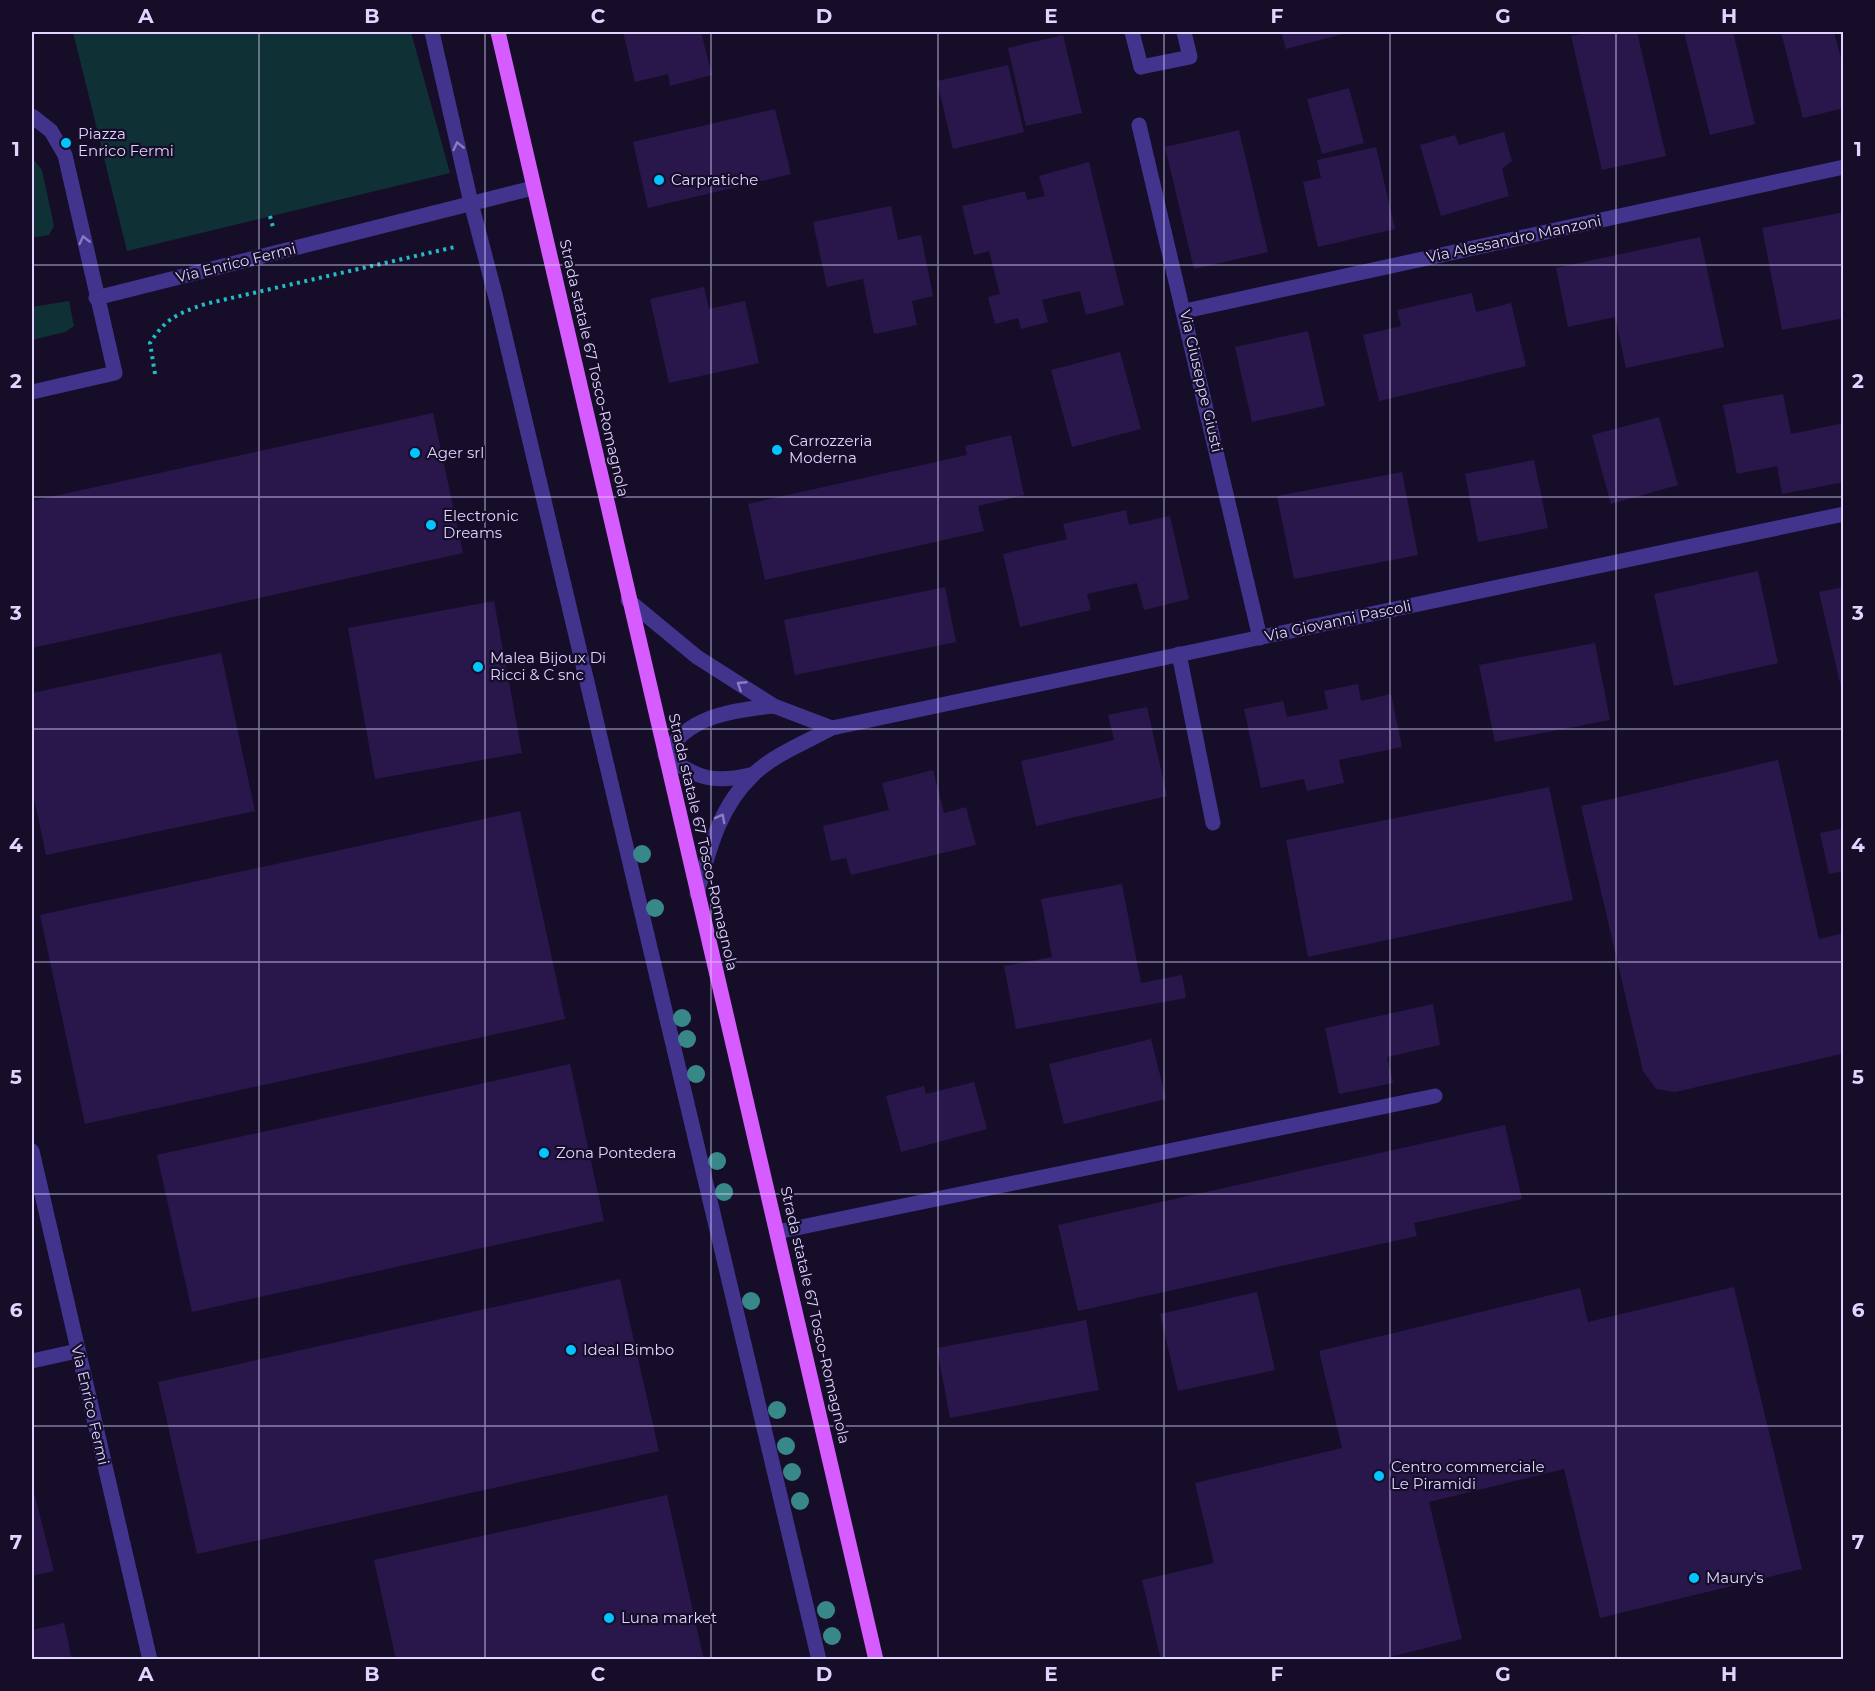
<svg xmlns="http://www.w3.org/2000/svg" width="1875" height="1691" font-family="Montserrat,sans-serif">
  <style>
    .green { fill: #0f3034 }
    .building { fill: #29174c }
    .lines { fill: none; stroke-linecap: round; stroke-linejoin: round }
    .path { stroke: #22bbc6; stroke-width: 4; stroke-dasharray: 3 4.5; stroke-linecap: butt }
    .service { stroke: #42338d; stroke-width: 15 }
    .minor { stroke: #42338d; stroke-width: 15 }
    .primary { stroke: #d75cff; stroke-width: 15 }
    .tree { fill: #38888a }
    .oneway { stroke: #897cc0 }
    .grid { fill: none; stroke: #dfd5ff; stroke-width: 1.5; stroke-opacity: 0.55 }
    .poi-dot { fill: #01c5ff; stroke: #160d29; stroke-width: 2 }
    .labels { text-anchor: middle; stroke-width: 4.5; stroke-linejoin: round; paint-order: stroke }
    .poi-label { font-size: 15px; fill: #dfd5ff; stroke: #160d29; text-anchor: start }
    .street-label { font-size: 15px; fill: #dfd5ff; stroke: #160d29 }
    .neatline { fill: none; stroke: #dfd5ff; stroke-width: 2 }
    .grid-label { font-size: 20px; text-anchor: middle; font-weight: bold; fill: #dfd5ff }
  </style>
  <rect width="100%" height="100%" fill="#160d29"/>
  <g class="green">
    <path d="M73,32H411L450,173L127,251Z"/>
    <path d="M32,158L42,170L54,226L49,235L32,238Z"/>
    <path d="M69,301L74,326L65,332L32,340V307Z"/>
  </g>
  <g class="building">
    <path d="M623,32H701L712,75L670,86L668,74L635,82Z"/>
    <path d="M1281,32H1350L1286,49Z"/>
    <path d="M1591,32H1637L1666,156L1602,170L1571,36Z"/>
    <path d="M1684,32H1733L1755,124L1710,135Z"/>
    <path d="M1781,32H1834L1844,70V108L1803,118Z"/>
    <path d="M1063,35L1082,113L1026,126L1008,48Z"/>
    <path d="M1008,65L1024,132L953,149L937,81Z"/>
    <path d="M1349,88L1364,143L1322,154L1307,99Z"/>
    <path d="M775,109L791,174L648,208L633,142Z"/>
    <path d="M1239,130L1268,252L1194,269L1165,147Z"/>
    <path d="M1504,132L1512,161L1502,169L1509,196L1441,216L1420,145L1455,135L1459,145Z"/>
    <path d="M1376,147L1395,229L1318,247L1303,182L1321,178L1317,160Z"/>
    <path d="M1089,162L1124,305L1086,315L1080,291L1042,300L1048,322L1021,329L1018,318L995,324L988,297L1000,294L989,251L974,255L962,206L1025,191L1027,200L1045,196L1039,176Z"/>
    <path d="M891,206L898,240L921,235L933,296L912,301L917,325L874,334L863,279L827,287L813,222Z"/>
    <path d="M1844,212V318L1782,330L1762,228Z"/>
    <path d="M1700,237L1724,347L1626,368L1615,317L1568,327L1556,268Z"/>
    <path d="M704,287L709,309L745,301L759,363L669,383L650,299Z"/>
    <path d="M1472,293L1476,312L1511,303L1526,366L1379,401L1363,335L1401,326L1397,310Z"/>
    <path d="M1308,331L1325,406L1252,422L1235,347Z"/>
    <path d="M1120,352L1141,429L1072,447L1051,370Z"/>
    <path d="M1783,394L1791,434L1844,423V482L1782,494L1777,466L1737,474L1723,405Z"/>
    <path d="M433,413L463,553L32,648V501Z"/>
    <path d="M1659,417L1678,485L1611,504L1592,435Z"/>
    <path d="M1011,435L1024,495L978,506L984,531L765,580L748,504L967,455L965,446Z"/>
    <path d="M1534,460L1548,528L1478,542L1465,474Z"/>
    <path d="M1402,472L1418,555L1294,579L1277,496Z"/>
    <path d="M1126,510L1129,525L1170,516L1189,599L1144,610L1137,583L1087,594L1091,610L1020,627L1003,554L1067,539L1063,524Z"/>
    <path d="M1758,571L1778,663L1674,686L1654,594Z"/>
    <path d="M945,587L956,642L795,675L784,620Z"/>
    <path d="M1844,587V696H1843L1819,592Z"/>
    <path d="M494,601L522,753L375,779L348,628Z"/>
    <path d="M1595,643L1610,720L1495,742L1479,665Z"/>
    <path d="M221,653L255,811L46,855L32,788V693Z"/>
    <path d="M1358,684L1361,701L1391,694L1402,747L1339,760L1344,783L1307,791L1304,779L1261,788L1244,709L1283,701L1287,717L1328,709L1324,691Z"/>
    <path d="M1147,707L1167,796L1036,826L1021,761L1114,740L1108,715Z"/>
    <path d="M1778,760L1819,939L1844,933V1062L1841,1054L1675,1092L1656,1089L1643,1071L1581,806Z"/>
    <path d="M933,770L944,813L966,807L976,845L851,875L846,858L831,861L823,826L889,810L882,783Z"/>
    <path d="M1549,787L1573,900L1308,957L1286,840Z"/>
    <path d="M520,811L565,1019L85,1124L40,915Z"/>
    <path d="M1844,828V871L1829,874L1820,833Z"/>
    <path d="M1122,884L1141,983L1182,975L1186,998L1016,1029L1004,966L1052,957L1041,899Z"/>
    <path d="M1433,1004L1440,1045L1387,1057L1393,1083L1339,1094L1325,1028Z"/>
    <path d="M1151,1039L1166,1099L1064,1124L1049,1064Z"/>
    <path d="M570,1064L604,1221L192,1312L157,1155Z"/>
    <path d="M974,1082L987,1129L901,1152L886,1096L924,1086L926,1094Z"/>
    <path d="M1505,1125L1522,1199L1414,1223L1417,1236L1078,1311L1058,1225Z"/>
    <path d="M620,1279L659,1451L197,1554L158,1382Z"/>
    <path d="M1734,1287L1802,1569L1600,1618L1564,1469L1429,1502L1462,1639L1378,1660H1161L1142,1580L1214,1563L1195,1483L1342,1448L1319,1351L1580,1288L1588,1322Z"/>
    <path d="M1257,1292L1275,1370L1178,1391L1160,1314Z"/>
    <path d="M1086,1320L1099,1390L950,1418L937,1348Z"/>
    <path d="M32,1485L54,1571L32,1576Z"/>
    <path d="M667,1495L704,1660H396L374,1560Z"/>
    <path d="M64,1623L72,1660H32V1630Z"/>
  </g>
  <g class="lines">
    <g class="path">
      <path d="M270,216L273,227"/>
      <path d="M155,374L150,343C166,318 177,314 205,304L455,247"/>
    </g>
    <g class="service">
      <path d="M432,32L471,203L495,294L819,1660"/>
      <path d="M1141,67L1190,57L1184,32"/>
      <path d="M1179,654L1213,823"/>
      <path d="M777,1232L1435,1096"/>
    </g>
    <g class="minor">
      <path d="M1132,32L1141,67"/>
      <path d="M32,116L51,131L65,155L115,373L32,392"/>
      <path d="M1139,125L1260,638"/>
      <path d="M96,298L533,188"/>
      <path d="M1185,311L1844,167"/>
      <path d="M628,600L697,657L774,706L832,728"/>
      <path d="M754,774C714,784 697,779 665,755C689,715 731,711 774,706"/>
      <path d="M697,894C709,850 719,807 753,775C773,755 806,742 832,728L1844,514"/>
      <path d="M32,1151L150,1660"/>
      <path d="M32,1361L77,1351"/>
    </g>
    <path class="primary" d="M498,32L876,1660"/>
  </g>
  <g class="tree">
    <circle cx="642" cy="854" r="9"/>
    <circle cx="655" cy="908" r="9"/>
    <circle cx="682" cy="1018" r="9"/>
    <circle cx="687" cy="1039" r="9"/>
    <circle cx="696" cy="1074" r="9"/>
    <circle cx="717" cy="1161" r="9"/>
    <circle cx="724" cy="1192" r="9"/>
    <circle cx="751" cy="1301" r="9"/>
    <circle cx="777" cy="1410" r="9"/>
    <circle cx="786" cy="1446" r="9"/>
    <circle cx="792" cy="1472" r="9"/>
    <circle cx="800" cy="1501" r="9"/>
    <circle cx="826" cy="1610" r="9"/>
    <circle cx="832" cy="1636" r="9"/>
  </g>
  <defs><path id="oneway-chevron" d="M-2-3.5L2.5 0L-2 3.5" fill="none" stroke-width="1.6" stroke-linecap="round" stroke-linejoin="round" transform="scale(1.5)"/></defs>
  <g class="oneway">
    <use href="#oneway-chevron" transform="translate(458 146) rotate(-103)"/>
    <use href="#oneway-chevron" transform="translate(84 240) rotate(-103)"/>
    <use href="#oneway-chevron" transform="translate(741 685) rotate(-147)"/>
    <use href="#oneway-chevron" transform="translate(721 818) rotate(-62)"/>
  </g>
  <path class="grid" d="M259,32V1660M485,32V1660M711,32V1660M938,32V1660M1164,32V1660M1390,32V1660M1616,32V1660M32,265H1844M32,497H1844M32,729H1844M32,962H1844M32,1194H1844M32,1426H1844"/>
  <g class="poi-dot">
    <circle cx="66" cy="143" r="6"/>
    <circle cx="659" cy="180" r="6"/>
    <circle cx="777" cy="450" r="6"/>
    <circle cx="415" cy="453" r="6"/>
    <circle cx="431" cy="525" r="6"/>
    <circle cx="478" cy="667" r="6"/>
    <circle cx="544" cy="1153" r="6"/>
    <circle cx="571" cy="1350" r="6"/>
    <circle cx="1379" cy="1476" r="6"/>
    <circle cx="1694" cy="1578" r="6"/>
    <circle cx="609" cy="1618" r="6"/>
  </g>
  <g class="labels">
    <g class="poi-label">
      <text x="78" y="139">Piazza<tspan x="78" dy="17">Enrico Fermi</tspan></text>
      <text x="671" y="185">Carpratiche</text>
      <text x="789" y="446">Carrozzeria<tspan x="789" dy="17">Moderna</tspan></text>
      <text x="427" y="458">Ager srl</text>
      <text x="443" y="521">Electronic<tspan x="443" dy="17">Dreams</tspan></text>
      <text x="490" y="663">Malea Bijoux Di<tspan x="490" dy="17">Ricci &amp; C snc</tspan></text>
      <text x="556" y="1158">Zona Pontedera</text>
      <text x="583" y="1355">Ideal Bimbo</text>
      <text x="1391" y="1472">Centro commerciale<tspan x="1391" dy="17">Le Piramidi</tspan></text>
      <text x="1706" y="1583">Maury's</text>
      <text x="621" y="1623">Luna market</text>
    </g>
    <g class="street-label">
      <text transform="translate(1514 239) rotate(-12)" y="5">Via Alessandro Manzoni</text>
      <text transform="translate(236 263) rotate(-14)" y="5">Via Enrico Fermi</text>
      <text transform="translate(594 368) rotate(77)" y="5">Strada statale 67 Tosco-Romagnola</text>
      <text transform="translate(1201 381) rotate(77)" y="5">Via Giuseppe Giusti</text>
      <text transform="translate(1338 621) rotate(-12)" y="5">Via Giovanni Pascoli</text>
      <text transform="translate(703 842) rotate(77)" y="5">Strada statale 67 Tosco-Romagnola</text>
      <text transform="translate(815 1315) rotate(77)" y="5">Strada statale 67 Tosco-Romagnola</text>
      <text transform="translate(90 1405) rotate(77)" y="5">Via Enrico Fermi</text>
    </g>
  </g>
  <rect width="1875" height="1691" fill="none" stroke="#160d29" stroke-width="66"/>
  <rect x="33" y="33" width="1809" height="1625" class="neatline"/>
  <g class="grid-label">
    <text x="146" y="23">A</text>
    <text x="372" y="23">B</text>
    <text x="598" y="23">C</text>
    <text x="824" y="23">D</text>
    <text x="1051" y="23">E</text>
    <text x="1277" y="23">F</text>
    <text x="1503" y="23">G</text>
    <text x="1729" y="23">H</text>
    <text x="16" y="156">1</text>
    <text x="1858" y="156">1</text>
    <text x="16" y="388">2</text>
    <text x="1858" y="388">2</text>
    <text x="16" y="620">3</text>
    <text x="1858" y="620">3</text>
    <text x="16" y="852">4</text>
    <text x="1858" y="852">4</text>
    <text x="16" y="1084">5</text>
    <text x="1858" y="1084">5</text>
    <text x="16" y="1317">6</text>
    <text x="1858" y="1317">6</text>
    <text x="16" y="1549">7</text>
    <text x="1858" y="1549">7</text>
    <text x="146" y="1681">A</text>
    <text x="372" y="1681">B</text>
    <text x="598" y="1681">C</text>
    <text x="824" y="1681">D</text>
    <text x="1051" y="1681">E</text>
    <text x="1277" y="1681">F</text>
    <text x="1503" y="1681">G</text>
    <text x="1729" y="1681">H</text>
  </g>
</svg>
